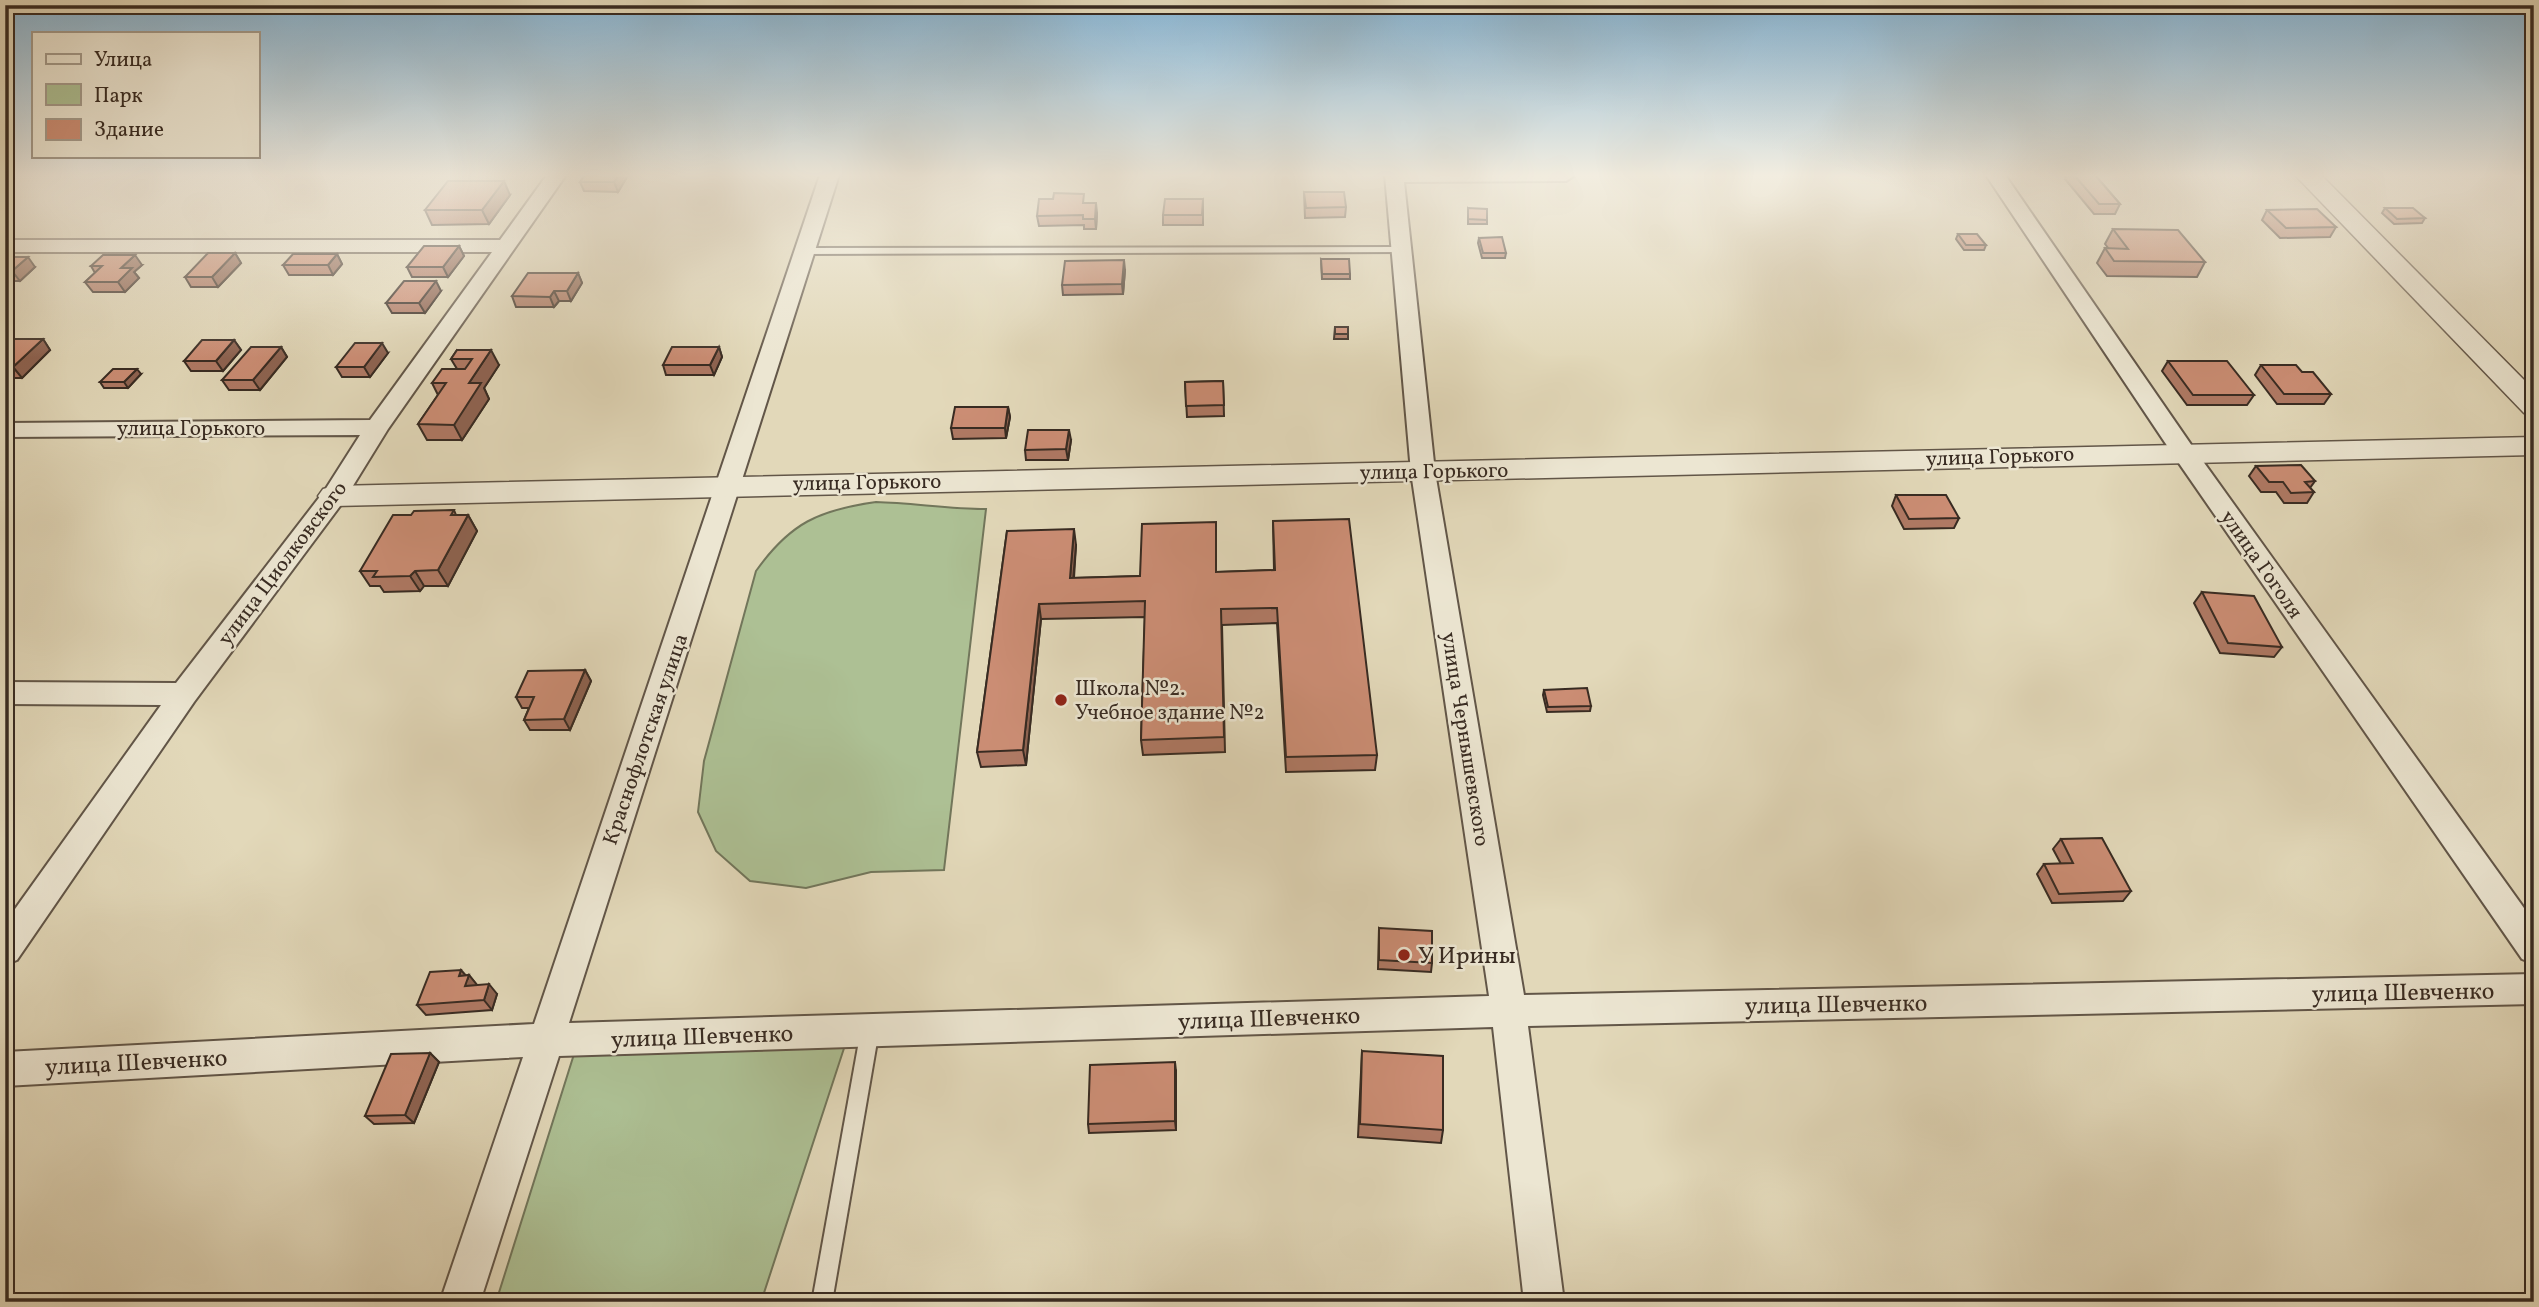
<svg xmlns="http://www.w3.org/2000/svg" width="2539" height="1307" font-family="Vollkorn,serif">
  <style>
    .green { fill: #adc094; stroke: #72765b; stroke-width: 2 }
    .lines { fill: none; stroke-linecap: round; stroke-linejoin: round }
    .service-casing { stroke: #625648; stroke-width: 4 }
    .minor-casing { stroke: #625648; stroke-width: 4 }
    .tertiary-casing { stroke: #625648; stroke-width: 3 }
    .service { fill: #ece6d2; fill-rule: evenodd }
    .minor { fill: #ece6d2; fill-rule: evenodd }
    .tertiary { fill: #ece6d2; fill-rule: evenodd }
    .wall { fill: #af7964; stroke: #382b22; stroke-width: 2 }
    .shaded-wall { fill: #8e6351; stroke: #382b22; stroke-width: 2 }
    .building { fill: #cb8d74; stroke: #382b22; stroke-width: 2 }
    .poi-dot { fill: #8f2418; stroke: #ece6d2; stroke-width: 2.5 }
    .labels { text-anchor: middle; stroke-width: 5; stroke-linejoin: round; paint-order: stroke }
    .street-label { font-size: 21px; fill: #382b22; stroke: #ece6d2 }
    .poi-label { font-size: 21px; fill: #382b22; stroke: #ece6d2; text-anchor: start }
    .near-poi-label { font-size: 24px; fill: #382b22; stroke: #ece6d2; text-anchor: start }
    .near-street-label { font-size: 24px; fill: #382b22; stroke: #ece6d2 }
  </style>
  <rect width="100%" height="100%" fill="#e2d8b9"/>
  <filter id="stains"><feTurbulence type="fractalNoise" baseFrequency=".00286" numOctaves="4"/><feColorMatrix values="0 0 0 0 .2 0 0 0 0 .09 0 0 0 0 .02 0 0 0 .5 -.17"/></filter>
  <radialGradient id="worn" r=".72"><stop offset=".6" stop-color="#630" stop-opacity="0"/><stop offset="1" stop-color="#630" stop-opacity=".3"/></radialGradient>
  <g class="green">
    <path d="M876,502C913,503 949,509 986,509L944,870L871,872L806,888L750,881L716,851L698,812L704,761L756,571C790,523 819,510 876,502Z"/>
    <path d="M848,1036L761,1302H496L575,1051Z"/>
  </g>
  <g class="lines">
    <defs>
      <g id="service">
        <path d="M1399,247L1403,248V252L805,254L800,251L805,248Z"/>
        <path d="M870,1022L876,1024L879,1030L832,1302H812L861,1030L864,1024Z"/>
      </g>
      <g id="minor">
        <path d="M547,175H566L388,429L343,502L194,702L17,960L5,965V923L161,705L5,704V682L176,683L325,490L360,435L5,437V423L370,420L492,252H5V240H500Z"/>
        <path d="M820,175H839L569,1023L1489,996L1411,472L1385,175H1575L1566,181L1404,182L1435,472L1524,995L2534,974V1004L1528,1026L1564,1302H1524L1493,1027L559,1056L480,1302H440L523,1057L5,1086V1052L534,1024Z"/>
        <path d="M1986,175H2005L2192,446L2534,922V964L2522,959L2174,456Z"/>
      </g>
      <g id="tertiary">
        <path d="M2295,175H2321L2534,390V416L2524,413Z"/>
        <path d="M2534,437V455L334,506L323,503L318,496L323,489L334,486Z"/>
      </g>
    </defs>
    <use href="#service" class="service-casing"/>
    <use href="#minor" class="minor-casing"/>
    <use href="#tertiary" class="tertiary-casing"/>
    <use href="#service" class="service"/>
    <use href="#minor" class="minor"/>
    <use href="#tertiary" class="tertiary"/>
  </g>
  <g class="wall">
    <path d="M585,175H627V177L618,192L584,191L580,182Z"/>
    <path d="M2067,175H2095L2120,204L2115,214H2094L2065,179Z"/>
    <path d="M1304,192L1346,207L1345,217L1305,218Z"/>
    <path d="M510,195L489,224L432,225L425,210Z"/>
    <path d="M1203,199V225H1163V215Z"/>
    <path d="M1085,203L1097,213L1096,229H1084V225L1039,226L1037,216Z"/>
    <path d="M1468,208L1487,220V224H1468Z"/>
    <path d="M2385,208L2425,218L2422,223L2394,224L2382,213Z"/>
    <path d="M2267,210L2336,227L2330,237L2280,238L2262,220Z"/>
    <path d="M2113,229L2205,262L2197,277L2107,276L2097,263L2105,248L2109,249L2105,244Z"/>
    <path d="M1958,234L1986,245L1984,250H1964L1956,239Z"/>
    <path d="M1479,238L1506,253L1505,258H1482L1478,243Z"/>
    <path d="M459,246L464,256L448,277H412L407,267Z"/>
    <path d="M235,253L241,263L218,287H191L185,277Z"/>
    <path d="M337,254L342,264L333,275H289L283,265Z"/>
    <path d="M5,257L35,267L20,281H5Z"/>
    <path d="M1321,259L1350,274V279H1322Z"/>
    <path d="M142,265L134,272L139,278L125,292H93L85,282L95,273L91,266Z"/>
    <path d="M1125,270L1123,294L1063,295L1062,285Z"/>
    <path d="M578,273L582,283L571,301H559L554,307H516L512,296Z"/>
    <path d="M441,291L425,313H392L386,303Z"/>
    <path d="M1335,327H1348V339H1334Z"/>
    <path d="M43,339L50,350L22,378H5V343Z"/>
    <path d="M234,340L241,350L223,371H191L184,361Z"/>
    <path d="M281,347L287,357L260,390H229L222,380Z"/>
    <path d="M719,347L722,357L714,375H666L663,365Z"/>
    <path d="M457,350L499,365L484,388L489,399L462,440H427L418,424L438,395L432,383L457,369L451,359Z"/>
    <path d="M388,353L370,377H342L336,367Z"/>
    <path d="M2168,361L2254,395L2247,405H2187L2162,371Z"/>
    <path d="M2261,365L2302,372L2331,394L2324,404H2277L2255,375Z"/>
    <path d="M141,374L128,388H104L100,382Z"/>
    <path d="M1223,381L1224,416L1187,417L1185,382Z"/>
    <path d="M1008,407L1010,417L1006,438L953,439L951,428Z"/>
    <path d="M1071,440L1068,460H1026L1025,450Z"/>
    <path d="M2256,466L2315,481L2310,488L2314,492L2307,503H2284L2276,492H2261L2249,476Z"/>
    <path d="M1896,495L1959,518L1954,528L1904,529L1892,506Z"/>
    <path d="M454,510L456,515H468L477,531L448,586H424L420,591L384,592L380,586H370L360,571L411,515Z"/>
    <path d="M1273,521L1377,755L1375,770L1286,772L1277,623L1222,625L1225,752L1143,755L1141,740L1145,617L1041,619L1026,765L981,767L977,752L1007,531L1076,545L1074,578L1140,576L1217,572L1274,570Z"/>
    <path d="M2202,592L2282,647L2274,657L2220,653L2194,603Z"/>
    <path d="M585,670L591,681L570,730H530L524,720L529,708H522L516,697Z"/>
    <path d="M1544,690L1591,706L1590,711L1547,712L1543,695Z"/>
    <path d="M2061,839L2131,891L2123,901L2052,903L2037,874L2044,864H2061L2053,849Z"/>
    <path d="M1379,928L1432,963L1431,972L1378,969Z"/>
    <path d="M469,975L477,985L497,994L492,1010L426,1015L417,1005L466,976Z"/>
    <path d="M1362,1051L1443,1130L1441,1143L1358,1137Z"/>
    <path d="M430,1053L439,1062L414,1123L374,1124L365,1116Z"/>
    <path d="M1176,1071V1130L1089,1133L1088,1124Z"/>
  </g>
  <g class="shaded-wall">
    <path d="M619,175H627V177L618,192L614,182Z"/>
    <path d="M504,181L510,195L489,224L482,210Z"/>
    <path d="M1096,203L1097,213L1096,229L1095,219Z"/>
    <path d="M459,246L464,256L448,277L443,267Z"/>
    <path d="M235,253L241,263L218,287L212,277Z"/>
    <path d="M337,254L342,264L333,275L328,265Z"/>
    <path d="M135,255L142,265L134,272L139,278L125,292L118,282L121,268Z"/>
    <path d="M28,257L35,267L20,281L12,271Z"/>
    <path d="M1124,260L1125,270L1123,294L1122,284Z"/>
    <path d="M578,273L582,283L571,301L567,291Z"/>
    <path d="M436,281L441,291L425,313L419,303Z"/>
    <path d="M554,291L559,301L554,307L550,297Z"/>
    <path d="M43,339L50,350L22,378L13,367Z"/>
    <path d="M234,340L241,350L223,371L216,361Z"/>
    <path d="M382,343L388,353L370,377L364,367Z"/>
    <path d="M281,347L287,357L260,390L253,380Z"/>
    <path d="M719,347L722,357L714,375L710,365Z"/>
    <path d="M491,350L499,365L484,388L489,399L462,440L454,425L469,383Z"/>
    <path d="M137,369L141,374L128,388L124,382Z"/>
    <path d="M1008,407L1010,417L1006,438L1005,428Z"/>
    <path d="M1069,430L1071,440L1068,460L1066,449Z"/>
    <path d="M468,515L477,531L448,586L438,570Z"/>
    <path d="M1074,529L1076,545L1072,593L1070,578Z"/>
    <path d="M415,571L424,586L420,591L410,576Z"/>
    <path d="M1039,604L1041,619L1026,765L1023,750Z"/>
    <path d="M585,670L591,681L570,730L564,719Z"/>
    <path d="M461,970L468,978L469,975L477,985L473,996L459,976Z"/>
    <path d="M489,984L497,994L492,1010L484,1000Z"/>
    <path d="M430,1053L439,1062L414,1123L405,1115Z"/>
    <path d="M1175,1062L1176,1071V1130L1175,1121Z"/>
  </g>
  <g class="building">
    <path d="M585,175H619L614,182H580Z"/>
    <path d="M2074,175H2095L2120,204H2099Z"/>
    <path d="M448,181H504L482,210H425Z"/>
    <path d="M1304,192H1344L1346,207L1306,208Z"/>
    <path d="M1054,193L1084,194L1083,203H1096L1095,219H1083V215L1037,216L1039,199H1053Z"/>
    <path d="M1165,199H1203L1202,215H1163Z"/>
    <path d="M1468,208L1487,209V220L1468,219Z"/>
    <path d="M2385,208H2413L2425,218L2397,219Z"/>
    <path d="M2317,209L2336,227L2286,228L2267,210Z"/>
    <path d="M2113,229L2178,230L2205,262L2114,261L2105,248L2128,249Z"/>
    <path d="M1958,234H1977L1986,245H1966Z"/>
    <path d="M1502,237L1506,253H1483L1479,238Z"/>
    <path d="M424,246H459L443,267H407Z"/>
    <path d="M208,253H235L212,277H185Z"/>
    <path d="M293,254H337L328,265H283Z"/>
    <path d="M103,255H135L121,268H132L118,282H85L102,266H91Z"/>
    <path d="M5,257H28L12,271H5Z"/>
    <path d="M1321,259H1349L1350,274H1322Z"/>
    <path d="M1124,260L1122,284L1062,285L1065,261Z"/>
    <path d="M528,273H578L567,291H554L550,297L512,296Z"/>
    <path d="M404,281H436L419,303H386Z"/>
    <rect x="1335" y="327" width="13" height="7"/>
    <path d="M9,339H43L13,367H5V343Z"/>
    <path d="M202,340H234L216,361H184Z"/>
    <path d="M355,343H382L364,367H336Z"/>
    <path d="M251,347H281L253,380H222Z"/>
    <path d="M672,347H719L710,365H663Z"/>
    <path d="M457,350H491L469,383H481L454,425L418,424L446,383H432L442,369H465L472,359H451Z"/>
    <path d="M2168,361H2227L2254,395H2193Z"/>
    <path d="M2261,365H2296L2302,372H2313L2331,394H2284Z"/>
    <path d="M113,369H137L124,382H100Z"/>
    <path d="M1223,381L1224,405L1186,406L1185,382Z"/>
    <path d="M955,407H1008L1005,428H951Z"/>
    <path d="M1028,430H1069L1066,449L1025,450Z"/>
    <path d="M2301,465L2315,481L2305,482L2314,492L2291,493L2283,482H2269L2256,466Z"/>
    <path d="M1896,495H1946L1959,518L1909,519Z"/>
    <path d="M454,510L451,515H468L438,570L415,571L410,576L373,577L377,571H360L393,515H411L414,511Z"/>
    <path d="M1349,519L1377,755L1286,757L1277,608L1221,609L1224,737L1141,740L1145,601L1039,604L1023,750L977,752L1007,531L1074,529L1070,578L1140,576L1142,524L1216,522V572L1275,570L1273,521Z"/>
    <path d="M2202,592L2254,596L2282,647L2228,643Z"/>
    <path d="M585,670L564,719L524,720L534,697H516L528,671Z"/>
    <path d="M1587,688L1591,706L1548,707L1544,690Z"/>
    <path d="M2102,838L2131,891L2059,894L2044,864L2073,863L2061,839Z"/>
    <path d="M1379,928L1432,931V963L1379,960Z"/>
    <path d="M461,970L459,976L469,975L465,986L489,984L484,1000L417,1005L430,972Z"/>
    <path d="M1362,1051L1443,1056V1130L1360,1124Z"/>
    <path d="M430,1053L405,1115L365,1116L391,1054Z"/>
    <path d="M1175,1062V1121L1088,1124L1090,1065Z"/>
  </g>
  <linearGradient id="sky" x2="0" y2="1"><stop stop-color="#88b6d5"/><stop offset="0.49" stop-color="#f2ede0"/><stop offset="1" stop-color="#f2ede0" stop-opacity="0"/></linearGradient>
  <rect width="2539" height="358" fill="url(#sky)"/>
  <g class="poi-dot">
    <circle cx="1061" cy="700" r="7"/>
    <circle cx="1404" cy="955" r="7"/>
  </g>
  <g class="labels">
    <g class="street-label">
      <text x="191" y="435">улица Горького</text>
      <text transform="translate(2000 456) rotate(-2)" y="7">улица Горького</text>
      <text transform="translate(1434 471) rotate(-1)" y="7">улица Горького</text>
      <text transform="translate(867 482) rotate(-1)" y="7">улица Горького</text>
      <text transform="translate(282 563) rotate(-53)" y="7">улица Циолковского</text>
      <text transform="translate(2262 564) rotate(55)" y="7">улица Гоголя</text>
      <text transform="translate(645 739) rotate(-71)" y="7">Краснофлотская улица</text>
      <text transform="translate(1466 739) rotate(81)" y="7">улица Чернышевского</text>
    </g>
    <g class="poi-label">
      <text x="1075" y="695">Школа №2.<tspan x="1075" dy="24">Учебное здание №2</tspan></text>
    </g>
    <g class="near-poi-label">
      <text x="1418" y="963">У Ирины</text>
    </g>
    <g class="near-street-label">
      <text transform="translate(2403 992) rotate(-1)" y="8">улица Шевченко</text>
      <text transform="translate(1836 1004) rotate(-1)" y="8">улица Шевченко</text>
      <text transform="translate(1269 1018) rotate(-2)" y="8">улица Шевченко</text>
      <text transform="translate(702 1036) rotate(-2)" y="8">улица Шевченко</text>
      <text transform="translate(136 1062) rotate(-3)" y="8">улица Шевченко</text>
    </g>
  </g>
  <rect width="2539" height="1307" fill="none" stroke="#e2d8b9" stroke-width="28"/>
  <rect x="7" y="7" width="2525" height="1293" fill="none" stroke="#382b22" stroke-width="3.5"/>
  <rect x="14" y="14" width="2511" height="1279" fill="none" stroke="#382b22" stroke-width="2"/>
  <rect x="32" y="32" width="228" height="126" fill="#ece6d2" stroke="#a49b8c" stroke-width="2"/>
  <rect x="46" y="54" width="35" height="10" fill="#ece6d2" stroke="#a49b8c" stroke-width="2"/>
  <text x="94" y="66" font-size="21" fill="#382b22">Улица</text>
  <rect x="46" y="84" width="35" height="21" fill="#adc094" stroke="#a49b8c" stroke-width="2"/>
  <text x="94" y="102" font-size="21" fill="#382b22">Парк</text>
  <rect x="46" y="119" width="35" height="21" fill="#cb8d74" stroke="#a49b8c" stroke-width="2"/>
  <text x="94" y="136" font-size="21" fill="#382b22">Здание</text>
  <rect width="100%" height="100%" filter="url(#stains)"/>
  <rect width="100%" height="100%" fill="url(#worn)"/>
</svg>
